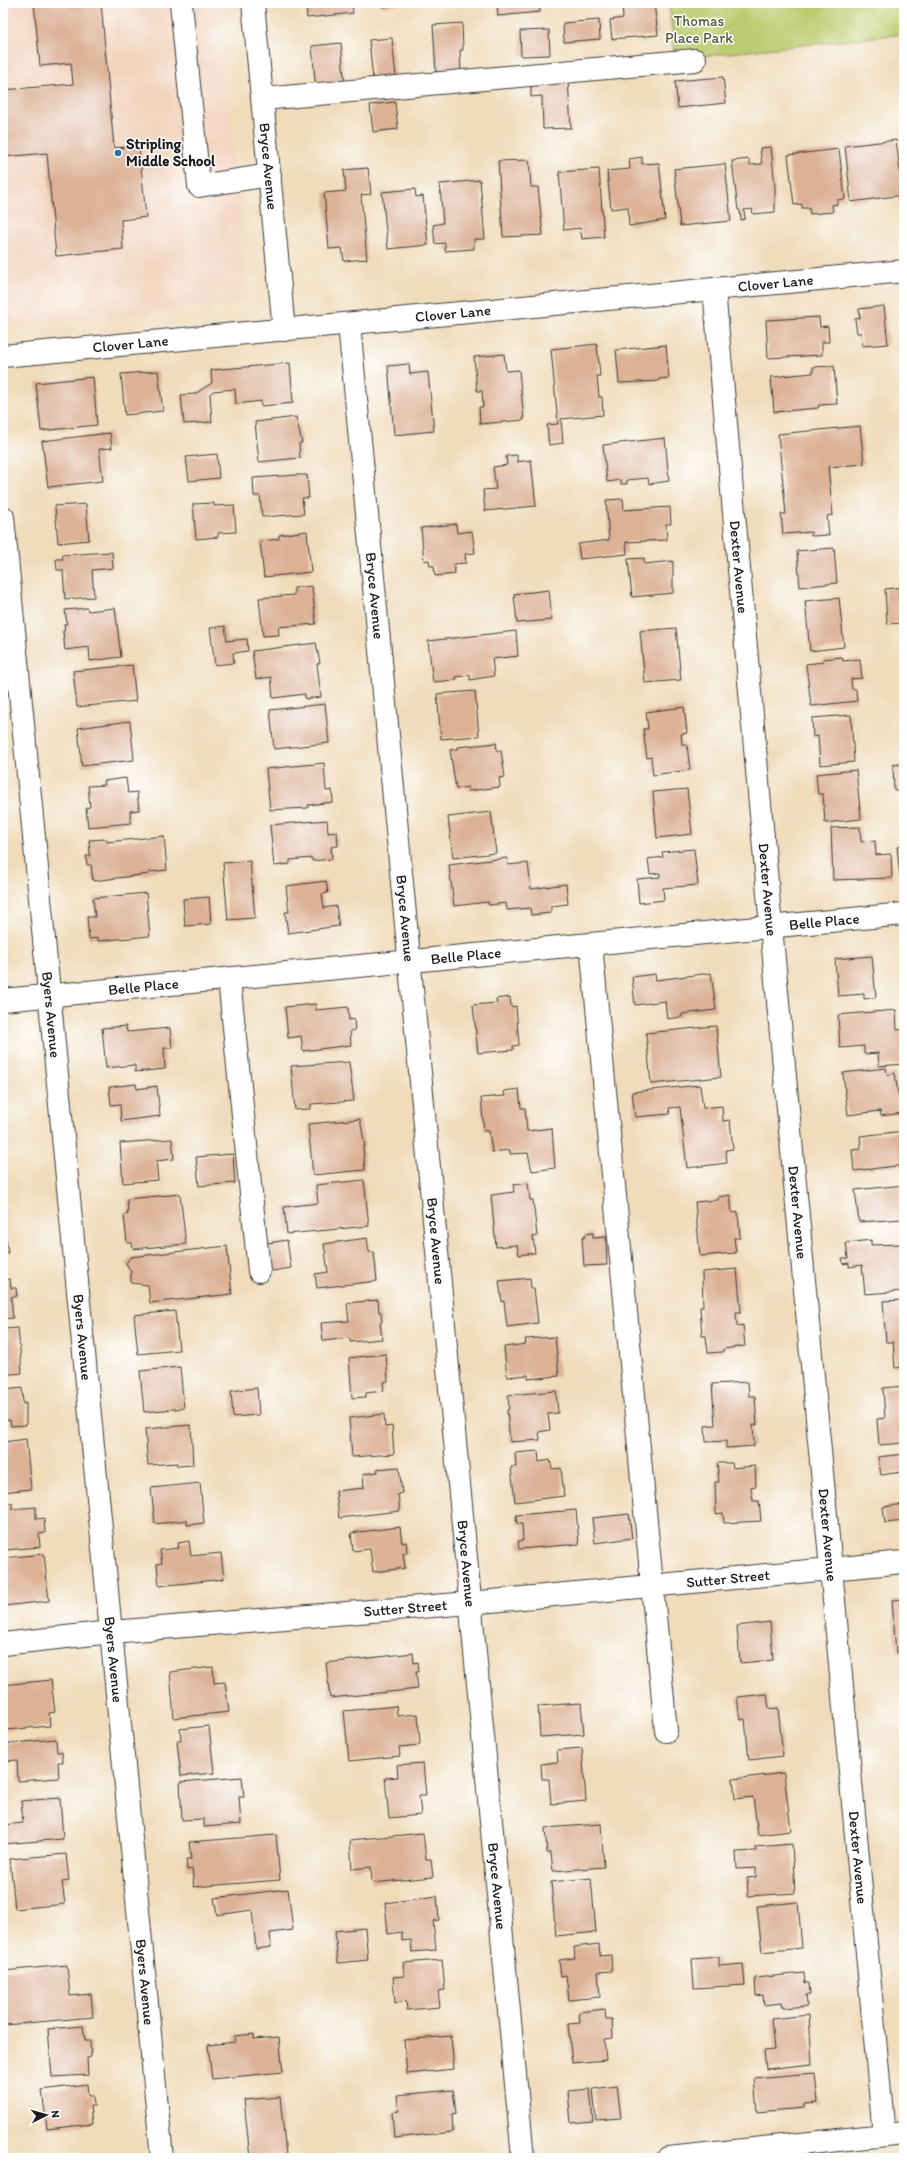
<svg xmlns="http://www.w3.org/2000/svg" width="907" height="2161" font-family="Itim,sans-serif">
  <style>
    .built { fill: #f2d4be }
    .green { fill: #bccc6f; stroke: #6c7446 }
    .building { fill: #dcb195 }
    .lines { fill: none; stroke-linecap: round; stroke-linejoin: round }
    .minor-casing { stroke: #3c3934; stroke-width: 24 }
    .minor { stroke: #fff; stroke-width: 22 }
    .poi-dot { fill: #1f6fb2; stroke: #fff; stroke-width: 1.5 }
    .labels { text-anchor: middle; stroke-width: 3; stroke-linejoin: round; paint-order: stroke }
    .park-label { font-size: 15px; fill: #545a39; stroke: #fff }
    .poi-label { font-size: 15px; font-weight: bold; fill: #1c1c1c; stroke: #fff; text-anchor: start }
    .street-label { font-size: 15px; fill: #1c1c1c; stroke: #fff }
  </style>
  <rect width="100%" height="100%" fill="#fff"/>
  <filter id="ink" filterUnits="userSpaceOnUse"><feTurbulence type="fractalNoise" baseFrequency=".025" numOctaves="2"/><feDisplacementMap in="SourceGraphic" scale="8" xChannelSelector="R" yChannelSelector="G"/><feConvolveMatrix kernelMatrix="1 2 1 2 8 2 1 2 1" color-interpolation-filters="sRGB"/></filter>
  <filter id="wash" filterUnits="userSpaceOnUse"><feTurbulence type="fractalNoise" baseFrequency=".012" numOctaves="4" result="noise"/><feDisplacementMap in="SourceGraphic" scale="16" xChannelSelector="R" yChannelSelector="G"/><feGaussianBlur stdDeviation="0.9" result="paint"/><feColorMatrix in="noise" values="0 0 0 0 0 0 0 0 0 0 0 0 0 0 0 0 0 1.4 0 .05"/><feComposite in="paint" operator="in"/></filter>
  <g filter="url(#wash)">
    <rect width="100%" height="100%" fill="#f0dcbb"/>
    <path class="built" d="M3,3H219L247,304L3,326Z"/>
    <path class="green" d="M669,3H904V34L675,59Z"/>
    <g id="blocks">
      <g class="building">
        <path d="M34,3H101L114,148L139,146L146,217L121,220L123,249L56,256L47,153L3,157V90L73,84L71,63L40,66Z"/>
        <path d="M306,3H352L353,13L307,18Z"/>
        <path d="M382,3H408V4L382,7Z"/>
        <path d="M497,3H539L540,12L498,16Z"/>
        <path d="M654,3L658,35L612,39L610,20L623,18L622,4Z"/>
        <path d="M599,20L600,39L564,42L563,23Z"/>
        <path d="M462,23L463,50H460L461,71L436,72L433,25Z"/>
        <path d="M549,30L550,55L521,56L520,31Z"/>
        <path d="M392,38L396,77L373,80L369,40Z"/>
        <path d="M341,43L345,87L316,90L312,46Z"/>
        <path d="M723,77L726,103L678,108L675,81Z"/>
        <path d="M568,80L571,128L543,129L542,96L531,97V86L542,85L541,81Z"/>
        <path d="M395,102L398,129L373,132L370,105Z"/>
        <path d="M896,140L903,195L851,202L845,146Z"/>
        <path d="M771,147L775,187V212L753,214L752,209L744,210L745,219L741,220L740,210H738L732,161L749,159L750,165L762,164L760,148Z"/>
        <path d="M839,149L845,199L837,200V204L832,205L833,212L810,214L809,208H802V204L794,205L788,155Z"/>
        <path d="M642,157V164L659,163L665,220L629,226L628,207L611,209L607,171L630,169L629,159Z"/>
        <path d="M529,160L531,187H538L543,235L503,237L498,161Z"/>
        <path d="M725,164L731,221L680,226L674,169Z"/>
        <path d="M368,168L371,194L361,195L367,259L344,261L342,248L329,249L324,193L346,191L344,170Z"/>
        <path d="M599,169L604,237L582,239L580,228L564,230L559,172Z"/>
        <path d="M480,180L485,239H474V249L445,251V243L435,244L433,225L443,223L440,184Z"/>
        <path d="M415,189L416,197L423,196L428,245L388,249L382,192Z"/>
        <path d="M884,306L888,344L862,346L861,333H857L855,319L860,318L859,309Z"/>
        <path d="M819,317L820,327L828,326L829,342H822V355L768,358L766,320Z"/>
        <path d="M597,344L600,376H597L599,397H602L603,415L561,419L563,443L549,445L547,425L558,424L551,349Z"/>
        <path d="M666,345L669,378L659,379V381L619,383L616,350Z"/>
        <path d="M504,354L506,371L519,370L524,420L480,424L479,407H483L482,391H477L474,357Z"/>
        <path d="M290,363L293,403L261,406V401L236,404L235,389L213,391L210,394L212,422L184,424L181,395L195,394L212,383L211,370Z"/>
        <path d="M409,364L410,374L428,372L434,431L394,435L388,366Z"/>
        <path d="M834,366L837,404L819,405L818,408L774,412L771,377L813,373V367Z"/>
        <path d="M158,371L163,411L125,415L121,374Z"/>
        <path d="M93,377L97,425L41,431L36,383Z"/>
        <path d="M296,417L302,443H299L300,458L259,462L255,422Z"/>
        <path d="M860,426L864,464L828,467L833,515L827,516L829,535L811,536V532L783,534L781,514H786L778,434Z"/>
        <path d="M110,433L112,448L99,449L103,481L48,487L42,441Z"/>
        <path d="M665,438L669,481L649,484L648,478L627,480V484H621V480L607,482L603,445Z"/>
        <path d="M217,454L219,478L189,481L186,457Z"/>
        <path d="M517,455V462L531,460L536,506L485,511L483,490L496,489L493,467L507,465L506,456Z"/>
        <path d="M296,475H307L309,498H302L304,514L262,517L260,496H254L253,478Z"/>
        <path d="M623,499L624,510L670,507L671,524H666L667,540L626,542L627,554L580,559L578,544L609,540L606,500Z"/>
        <path d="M214,503V506L234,505L236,532L218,533V537L196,539L193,504Z"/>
        <path d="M86,504L89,540L58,543L55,506Z"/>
        <path d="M456,524L457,533L472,531L475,553L465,554L466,563L454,564L455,574L435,576L434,566H430L429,560L424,561L421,528Z"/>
        <path d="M307,531L311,572L264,577L260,541L279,539V535Z"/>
        <path d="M834,548L837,583L800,587L797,551Z"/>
        <path d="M112,552L113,568L92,570L94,597L65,599L63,570H57L56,559H63L62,555Z"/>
        <path d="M644,558V564L673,561V593L632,597L628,559Z"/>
        <path d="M312,586L316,624L278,627L279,635L263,636L259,598L294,595V588Z"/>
        <path d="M904,587V623L887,624L885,589Z"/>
        <path d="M549,590L552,620L517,623L514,594Z"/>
        <path d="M839,598L844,647L810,651L805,601Z"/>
        <path d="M87,608L88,611L115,608L121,657L90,661L89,647L65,650L63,631L65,630L64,624H67L65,610Z"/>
        <path d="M225,626L227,641L247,639L248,651L233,653L234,663L215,665L210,628Z"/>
        <path d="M676,628L681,680L645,683L640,631Z"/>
        <path d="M516,631L518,656L492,659L494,676L470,680V675L456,677V680L433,682L428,641Z"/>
        <path d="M316,643L320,663L317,664L321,697L305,699V694L273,698L271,677L256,679L252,651Z"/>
        <path d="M842,657L843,661L860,659L862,678L851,679L852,689H856L857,701L811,706L806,664L823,662V659Z"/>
        <path d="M132,665L136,701L77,707L73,671Z"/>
        <path d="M475,691L479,736L441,739L437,694Z"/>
        <path d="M325,704L329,743L274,749L270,710Z"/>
        <path d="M684,707L687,733L681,734L682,745H687L690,770L653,775L651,757L647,758L643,729H648L646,712Z"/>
        <path d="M851,715L854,762L820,765L818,736L813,737L812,718Z"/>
        <path d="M130,721L134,760L82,766L78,728Z"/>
        <path d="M496,743L497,751L501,750L505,777L499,778L500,787L468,791V787L456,789L450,750L458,749V747Z"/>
        <path d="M324,763L326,791L332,790L333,802L308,805V808L270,810L266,769Z"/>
        <path d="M904,764V790H894L893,765Z"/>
        <path d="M856,770L861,819L825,823L823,794H818L816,774Z"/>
        <path d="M126,778L128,793L137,792L139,810L130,811L131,823L88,827L86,808L90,807L88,786L105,785L104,781Z"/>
        <path d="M687,789L692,834L657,838L653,792Z"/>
        <path d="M491,812L496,853L453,858L448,817Z"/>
        <path d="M327,820L328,833L337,832L338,846L331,847L332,859L312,861V858L290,860V864L274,866L270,825Z"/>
        <path d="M860,827L861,842L875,841L876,855L891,854L892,878L833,880L831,828Z"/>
        <path d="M164,836L167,870L149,872V874L93,881L91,865H87L86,856H90L89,840L107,839V842Z"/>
        <path d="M904,846V876H900L897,847Z"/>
        <path d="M694,849L698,885L663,888L664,900L639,903L637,879L660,877V873L650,874L648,859L663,857L662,852Z"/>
        <path d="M507,858L508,865L528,863L531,889L566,884L568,904L551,906V913L531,915L530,908L507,910L506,903L489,905L488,902L454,906L449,865Z"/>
        <path d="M250,861L255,918L228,920L223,863Z"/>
        <path d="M326,881L328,893L322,894L324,908L336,906L339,926L288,933L285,912H289L286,886Z"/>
        <path d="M146,893L150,936L98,941V938L89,939L87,917H95L93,898Z"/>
        <path d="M209,897L211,924L185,926L183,899Z"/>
        <path d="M872,956L876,997L864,999V994L838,996L835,959Z"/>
        <path d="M711,973L716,1010L682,1014V1017L667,1019L665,1001L635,1005L632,977L655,974L656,980Z"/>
        <path d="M510,997L511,1007L516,1006L519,1045L513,1046V1050L478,1053L473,1005L497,1003L496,999Z"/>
        <path d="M316,1004V1010L348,1007L349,1020L354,1019L355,1030L350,1031L351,1045L303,1051L301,1036L288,1038L285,1007Z"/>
        <path d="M896,1010L897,1030L904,1029V1064L879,1066L878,1053L864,1054V1046L840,1048L838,1015Z"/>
        <path d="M126,1026L127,1032L170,1028L172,1048H164L165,1069L135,1072V1065L106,1068L102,1028Z"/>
        <path d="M716,1026L721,1077L651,1084L646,1033Z"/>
        <path d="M349,1062L354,1101L311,1104V1109L295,1110L291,1066Z"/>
        <path d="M886,1068L887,1075L895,1073L898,1094H901L903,1113L881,1116L880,1111L848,1115L843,1073Z"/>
        <path d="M136,1084L137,1089L157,1086L160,1116L121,1121L120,1104L111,1105L109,1087Z"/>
        <path d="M700,1085L703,1108L722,1106L723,1121L730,1120L733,1149L726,1150L727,1163L687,1168L680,1107L669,1108L670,1114L635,1117L632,1092Z"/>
        <path d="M519,1089L521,1108H525L527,1131L552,1128L555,1168L532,1171L528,1153L510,1154V1150L492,1152L489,1131H484L481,1098L505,1096L504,1091Z"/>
        <path d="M360,1119L365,1147H363L365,1170L313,1175L308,1124Z"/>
        <path d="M904,1131V1165L854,1171L852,1150L861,1149L860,1136Z"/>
        <path d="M172,1139L174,1159L156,1161L158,1180L123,1183L120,1143Z"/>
        <path d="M233,1154L235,1183L199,1186L196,1157Z"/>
        <path d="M364,1180L369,1226L287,1234L284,1207L318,1203L316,1185Z"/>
        <path d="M528,1183L530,1200H533L537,1236L533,1237L535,1253L519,1255L517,1245L496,1247L491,1195L514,1192L513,1185Z"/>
        <path d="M904,1185V1204H901L903,1219L859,1222L855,1190Z"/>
        <path d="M180,1194L186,1244L133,1249L132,1243H127L124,1215L128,1214L127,1199Z"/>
        <path d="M730,1195L732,1213L738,1212L740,1238H734L736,1253L700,1256L695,1202L718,1200V1197Z"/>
        <path d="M3,1218L8,1253L3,1254Z"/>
        <path d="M593,1233V1238L606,1237L607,1265L584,1266L582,1238L585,1237V1234Z"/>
        <path d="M367,1238L369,1252H374L377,1281L317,1288L315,1274L328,1272L324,1244Z"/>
        <path d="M287,1240L291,1268L266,1272L262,1244Z"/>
        <path d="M871,1240V1245L904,1244V1291L865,1294L862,1265L849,1267V1263L843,1264L842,1258H848L846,1243Z"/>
        <path d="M227,1246L232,1294L150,1303L148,1285L131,1283V1272L126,1263L131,1257Z"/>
        <path d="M737,1269L741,1312H736L737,1326L743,1325L745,1346L723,1349V1352L708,1353L706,1336H702L700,1307H703L702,1272Z"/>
        <path d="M530,1278L531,1288H534L538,1323L507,1327L504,1301L502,1302L499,1281Z"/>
        <path d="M10,1279L11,1288H16L17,1296L11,1297L13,1318L3,1319V1280Z"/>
        <path d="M378,1300L379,1312H381L382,1322H380L382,1339L350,1342V1338L323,1341L321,1323L349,1321L347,1303Z"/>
        <path d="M904,1300V1367L895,1368L893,1342H886L883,1301Z"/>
        <path d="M175,1311L179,1350L138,1354L134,1315Z"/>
        <path d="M18,1328L22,1373L3,1375V1329Z"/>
        <path d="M555,1337L559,1376L528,1379V1375L507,1377L504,1347L526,1344L525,1339Z"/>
        <path d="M386,1354L388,1381L383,1382L384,1391L366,1393V1397L352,1398L349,1358Z"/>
        <path d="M180,1367L184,1408L144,1412L140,1371Z"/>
        <path d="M748,1382L749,1396H755L757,1425H753L754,1446L726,1448V1441L706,1442L705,1426L715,1425L712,1384Z"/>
        <path d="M904,1386V1443L879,1445L877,1419L885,1418L883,1388Z"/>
        <path d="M22,1388L23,1404L26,1403V1425L11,1426L10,1420L3,1421V1390Z"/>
        <path d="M257,1388L259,1415L233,1417L231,1391Z"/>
        <path d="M556,1391L558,1413L548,1414L550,1430L539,1432L540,1440L510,1442L507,1410L509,1409L508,1395Z"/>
        <path d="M384,1414L385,1427L392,1426L394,1454L352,1457L349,1418Z"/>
        <path d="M191,1425L193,1465L177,1466V1463L148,1465L145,1429Z"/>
        <path d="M26,1439L31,1489L3,1492V1442Z"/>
        <path d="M538,1451L539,1462L550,1460L552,1469L561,1468L564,1496L515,1502L511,1467H516L515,1453Z"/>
        <path d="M904,1454V1477L902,1472L881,1475L878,1457Z"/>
        <path d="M717,1463H732L733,1468L755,1466L756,1486L751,1487L753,1501H759L761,1521L724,1523L723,1513L716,1514L715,1482H719Z"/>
        <path d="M399,1467L402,1493L398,1494L400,1511L339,1518L336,1491L364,1488L363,1474L378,1472L377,1469Z"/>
        <path d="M200,1483L204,1523L187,1525V1520L155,1524L151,1488Z"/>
        <path d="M3,1503H12V1509L36,1507V1519L44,1518L45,1533L39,1534L40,1547L5,1550Z"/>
        <path d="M904,1504V1521L885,1523L883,1507Z"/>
        <path d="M576,1510L579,1544L519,1549L518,1541H523L522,1524H517L516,1515Z"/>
        <path d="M629,1514L632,1538L595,1543L592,1518Z"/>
        <path d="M400,1527L402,1543L406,1542L407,1553H403L405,1568L373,1572L370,1549L353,1551L351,1533Z"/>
        <path d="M189,1541L191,1556L221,1553L224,1579L159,1586L157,1564L162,1563L160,1550L179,1548L178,1543Z"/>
        <path d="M44,1554L49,1601L3,1606V1558Z"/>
        <path d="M904,1599V1652L896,1653L892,1600Z"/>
        <path d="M770,1622L773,1660L740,1663L737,1626Z"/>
        <path d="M413,1653L414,1663L418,1662L419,1672H416L418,1689L330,1698L326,1663Z"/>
        <path d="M213,1667L214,1683L225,1682L229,1712L174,1718L170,1672Z"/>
        <path d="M51,1680L55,1712L49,1713L50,1726L6,1730L3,1685Z"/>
        <path d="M767,1694L769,1709L778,1708L783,1756L749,1760L745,1719L740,1720L737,1697Z"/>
        <path d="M581,1703L584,1734L540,1737L538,1706Z"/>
        <path d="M396,1706L397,1716L418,1714L420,1745L399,1747L400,1756L349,1761L344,1711Z"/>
        <path d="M209,1726L214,1773L181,1776L177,1741H181L180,1729Z"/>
        <path d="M56,1739L57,1752H62L63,1762H58L59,1778L18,1781L17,1760L4,1761L3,1744Z"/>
        <path d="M582,1748L586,1801L551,1804L549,1779H542L541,1764L558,1762L557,1750Z"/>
        <path d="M423,1763L426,1796H419L421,1815L389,1818L385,1778L398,1777L397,1765Z"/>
        <path d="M784,1773L791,1831L758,1835L753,1797L735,1799L733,1779Z"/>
        <path d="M242,1777L244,1797H239L241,1824L204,1827V1819L182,1820L180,1782Z"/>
        <path d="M60,1798L63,1839L3,1844V1825L23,1823L21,1801Z"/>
        <path d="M601,1824L604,1867L553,1871L551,1853H547L545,1828Z"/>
        <path d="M423,1833L426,1859H431L433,1877L372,1883L371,1867L352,1869L350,1840Z"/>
        <path d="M276,1835L280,1880L194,1887L192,1869L187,1870L186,1859H191L189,1842Z"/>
        <path d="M792,1844L795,1893L748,1896L747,1878L756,1877V1868L737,1869L736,1852L756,1851V1847Z"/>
        <path d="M66,1854L69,1881L62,1882L65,1904L15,1909L10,1859Z"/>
        <path d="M591,1878L596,1932L556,1936L551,1882Z"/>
        <path d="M288,1889L293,1930L270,1933L271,1947L256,1949L252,1910L217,1915L214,1898Z"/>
        <path d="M437,1896L439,1920L433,1921L436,1950L412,1952L411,1940L402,1941V1932L388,1934L385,1903Z"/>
        <path d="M798,1902L802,1948L762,1952L757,1906Z"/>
        <path d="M365,1928L368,1960L338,1963L335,1931Z"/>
        <path d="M599,1944L600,1956L611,1955L612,1971L598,1972L600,1997L569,2000L566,1975L561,1976L559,1960L575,1958L574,1947Z"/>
        <path d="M719,1957V1966L743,1964L745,1985L694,1988L692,1959Z"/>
        <path d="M442,1960L445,1990L438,1991L440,2007L407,2010L406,2001L395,2003L393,1977L404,1976L403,1963Z"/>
        <path d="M67,1965L70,1996L91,1994L93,2017L5,2025L3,1971Z"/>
        <path d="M804,1973L805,1983H809L810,1995H806L807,2006L783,2008L782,2003L764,2005L763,1995L756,1996L755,1978Z"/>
        <path d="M605,2009L606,2020H612L613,2038L604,2039L606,2060L572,2063L568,2024L580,2023L579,2012Z"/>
        <path d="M809,2015L812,2064L766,2069L764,2051L774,2050L771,2019Z"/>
        <path d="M83,2026L85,2041H90L91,2057L87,2058L88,2075L52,2077L48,2029Z"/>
        <path d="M254,2034V2039L279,2037L283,2072L212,2079L208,2045L235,2042L234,2036Z"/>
        <path d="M451,2036L454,2069L407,2074L404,2040Z"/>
        <path d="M815,2073L818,2103L804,2104V2108L757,2112L754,2078Z"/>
        <path d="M87,2084L88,2096H93L94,2106H90L92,2124L47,2129L42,2090Z"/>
        <path d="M617,2086L621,2118L596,2120L593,2089Z"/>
        <path d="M590,2089L593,2121L571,2123L568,2091Z"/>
        <path d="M453,2090L456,2114L452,2115L453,2132L394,2138L392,2112L399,2111L397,2095Z"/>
        <path d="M280,2097L286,2155L250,2158L244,2100Z"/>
      </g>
    </g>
  </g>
  <g filter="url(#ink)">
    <use href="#blocks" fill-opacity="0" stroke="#3c3934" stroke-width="1"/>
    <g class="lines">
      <defs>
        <g id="minor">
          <path d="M181,3L199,186L270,175"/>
          <path id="s1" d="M253,3L284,330"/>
          <path d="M263,99L695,60"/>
          <path id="s2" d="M714,289L771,927L884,2135"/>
          <path id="s3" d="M349,324L523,2158"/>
          <path id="s4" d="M3,356L904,271"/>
          <path id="s5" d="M3,517L162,2158"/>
          <path d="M591,944L666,1731"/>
          <path d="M229,979L259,1271"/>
          <path id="s6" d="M3,1000L904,914"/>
          <path id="s7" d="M3,1644L111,1632L470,1603L904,1562"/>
          <path d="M668,2158L904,2133"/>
        </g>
      </defs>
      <use href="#minor" class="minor-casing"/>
      <use href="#minor" class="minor"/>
    </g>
  </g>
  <circle class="poi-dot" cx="118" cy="153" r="4"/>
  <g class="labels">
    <g class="park-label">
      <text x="699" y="26">Thomas<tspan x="699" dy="17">Place Park</tspan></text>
    </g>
    <g class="poi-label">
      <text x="126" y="149">Stripling<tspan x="126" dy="17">Middle School</tspan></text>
    </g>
    <g class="street-label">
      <text dy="5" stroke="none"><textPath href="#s1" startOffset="164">Bryce Avenue</textPath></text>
      <text dy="5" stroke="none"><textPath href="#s4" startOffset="776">Clover Lane</textPath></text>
      <text dy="5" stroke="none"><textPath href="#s4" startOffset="452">Clover Lane</textPath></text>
      <text dy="5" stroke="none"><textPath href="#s4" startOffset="128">Clover Lane</textPath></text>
      <text dy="5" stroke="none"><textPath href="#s2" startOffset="279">Dexter Avenue</textPath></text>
      <text dy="5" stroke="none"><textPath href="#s3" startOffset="273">Bryce Avenue</textPath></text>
      <text dy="5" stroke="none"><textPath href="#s2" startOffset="603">Dexter Avenue</textPath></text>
      <text dy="5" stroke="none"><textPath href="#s3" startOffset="597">Bryce Avenue</textPath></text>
      <text dy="5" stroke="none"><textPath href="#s6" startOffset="825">Belle Place</textPath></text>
      <text dy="5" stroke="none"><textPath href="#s6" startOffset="465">Belle Place</textPath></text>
      <text dy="5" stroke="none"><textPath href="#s6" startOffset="141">Belle Place</textPath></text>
      <text dy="5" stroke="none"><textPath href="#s5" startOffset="500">Byers Avenue</textPath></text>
      <text dy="5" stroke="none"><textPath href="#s2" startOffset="927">Dexter Avenue</textPath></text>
      <text dy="5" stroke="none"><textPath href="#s3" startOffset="921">Bryce Avenue</textPath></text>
      <text dy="5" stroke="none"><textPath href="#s5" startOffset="824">Byers Avenue</textPath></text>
      <text dy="5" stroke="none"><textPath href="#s2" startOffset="1251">Dexter Avenue</textPath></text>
      <text dy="5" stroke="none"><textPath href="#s3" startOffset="1245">Bryce Avenue</textPath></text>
      <text dy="5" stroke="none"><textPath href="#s7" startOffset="728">Sutter Street</textPath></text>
      <text dy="5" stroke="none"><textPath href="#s7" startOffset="404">Sutter Street</textPath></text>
      <text dy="5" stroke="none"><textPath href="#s5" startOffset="1148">Byers Avenue</textPath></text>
      <text dy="5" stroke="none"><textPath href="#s2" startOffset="1575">Dexter Avenue</textPath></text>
      <text dy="5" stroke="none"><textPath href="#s3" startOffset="1569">Bryce Avenue</textPath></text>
      <text dy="5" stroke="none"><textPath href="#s5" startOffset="1472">Byers Avenue</textPath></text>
    </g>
  </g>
  <rect width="907" height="2161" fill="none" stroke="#fff" stroke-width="16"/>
  <g transform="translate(46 2115) rotate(84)" stroke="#ffffff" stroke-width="3" paint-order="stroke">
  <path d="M0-3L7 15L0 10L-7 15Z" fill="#1c1c1c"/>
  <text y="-6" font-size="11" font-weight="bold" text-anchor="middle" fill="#1c1c1c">N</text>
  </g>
</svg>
